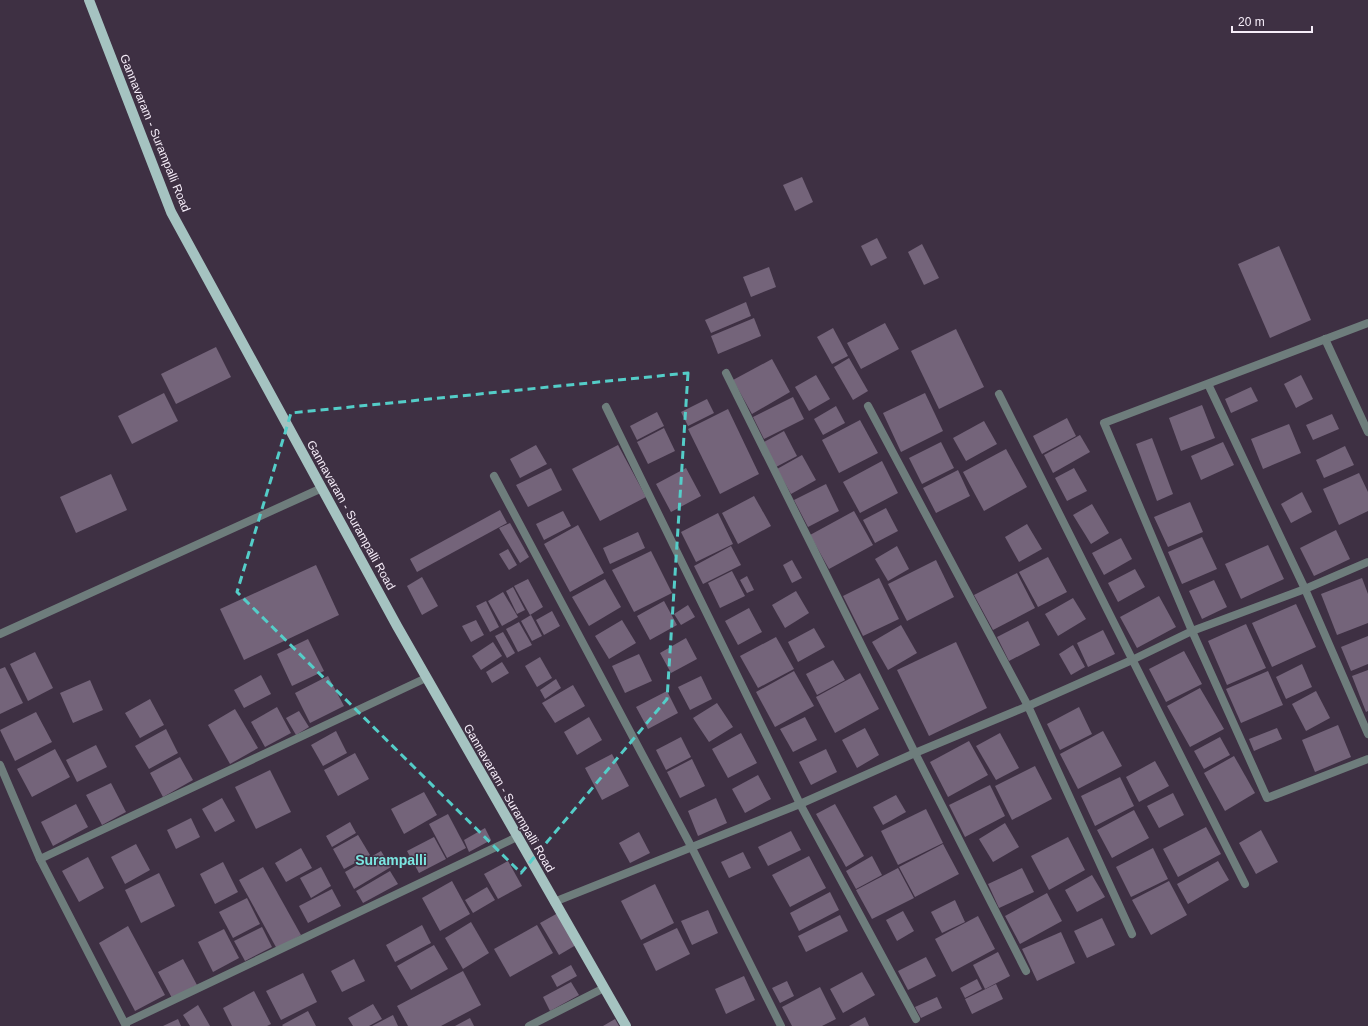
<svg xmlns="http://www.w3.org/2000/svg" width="1368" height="1026" font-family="Arial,sans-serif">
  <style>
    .building { fill: #74647a }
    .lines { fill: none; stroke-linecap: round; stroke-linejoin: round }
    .street { stroke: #6e7d7c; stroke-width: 8 }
    .primary { stroke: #a5c3c1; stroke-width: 10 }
    .marked { fill: none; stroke: #54cdc8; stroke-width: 3; stroke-dasharray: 8 5; stroke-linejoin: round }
    .labels { text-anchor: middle; stroke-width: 3; stroke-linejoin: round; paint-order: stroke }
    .street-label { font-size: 12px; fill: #f6edf9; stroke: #3e3043 }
    .quarter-label { font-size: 14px; font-weight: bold; fill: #7be6e1; stroke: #3e3043 }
  </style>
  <rect width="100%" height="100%" fill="#3e3043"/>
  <g class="building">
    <path d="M802,177L813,202L795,211L783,185Z"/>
    <path d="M877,238L887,258L871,266L861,246Z"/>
    <path d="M922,244L939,278L924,285L908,252Z"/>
    <path d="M1279,246L1311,320L1270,338L1238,264Z"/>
    <path d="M769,267L776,287L751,297L743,277Z"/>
    <path d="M746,302L751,316L711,333L705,320Z"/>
    <path d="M754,318L761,336L718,354L711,336Z"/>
    <path d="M885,323L899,349L861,369L847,343Z"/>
    <path d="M833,328L848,356L832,364L817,337Z"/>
    <path d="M956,329L984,387L939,409L911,351Z"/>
    <path d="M216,347L231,377L176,404L161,374Z"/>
    <path d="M849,358L868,391L853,400L834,367Z"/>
    <path d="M772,359L790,392L752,414L733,380Z"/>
    <path d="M816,375L830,399L809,411L795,387Z"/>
    <path d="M1301,375L1313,399L1296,408L1284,384Z"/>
    <path d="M1251,387L1258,401L1231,413L1225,399Z"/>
    <path d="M164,393L178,421L132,444L118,416Z"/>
    <path d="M925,393L943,431L901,452L883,413Z"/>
    <path d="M793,397L804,419L764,439L753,417Z"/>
    <path d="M707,399L714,413L688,426L681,412Z"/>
    <path d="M1202,405L1215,438L1181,451L1169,418Z"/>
    <path d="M836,406L845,423L823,435L814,419Z"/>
    <path d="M728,409L759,474L720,494L688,429Z"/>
    <path d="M657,412L664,426L637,440L630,426Z"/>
    <path d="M1332,414L1339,429L1313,440L1306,425Z"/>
    <path d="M1067,418L1076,436L1042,454L1033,436Z"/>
    <path d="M860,420L878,453L839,473L822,440Z"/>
    <path d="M984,421L997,444L966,461L953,438Z"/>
    <path d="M1289,424L1301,453L1263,469L1251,439Z"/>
    <path d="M664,428L675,451L648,464L637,442Z"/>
    <path d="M784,431L797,456L776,467L764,442Z"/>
    <path d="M1080,435L1090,452L1053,473L1044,455Z"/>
    <path d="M1152,438L1173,494L1157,501L1136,444Z"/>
    <path d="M941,442L954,468L922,484L909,458Z"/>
    <path d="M1223,442L1234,465L1201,480L1191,456Z"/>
    <path d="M536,445L547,464L520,478L510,459Z"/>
    <path d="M618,445L646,497L600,521L572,469Z"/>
    <path d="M1345,446L1354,465L1324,478L1316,460Z"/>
    <path d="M1006,449L1027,487L984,511L963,472Z"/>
    <path d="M802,455L816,480L791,494L777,469Z"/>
    <path d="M882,461L898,493L860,513L843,482Z"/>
    <path d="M551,468L562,490L528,507L516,485Z"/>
    <path d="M686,468L701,496L671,512L656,484Z"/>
    <path d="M1074,468L1087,491L1067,501L1055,478Z"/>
    <path d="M958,470L970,496L936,513L923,488Z"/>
    <path d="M1359,473L1368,492V511L1339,525L1323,489Z"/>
    <path d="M111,474L127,510L76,533L60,497Z"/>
    <path d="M826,484L839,511L808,527L794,500Z"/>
    <path d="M1302,492L1312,512L1291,523L1281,504Z"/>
    <path d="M754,496L771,526L738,544L722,513Z"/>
    <path d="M1190,502L1203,532L1168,547L1154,517Z"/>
    <path d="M1092,504L1109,533L1091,544L1073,515Z"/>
    <path d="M886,508L898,531L875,543L863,520Z"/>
    <path d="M500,510L507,523L417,572L410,559Z"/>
    <path d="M563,511L571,526L544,540L536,524Z"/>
    <path d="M854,511L873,545L829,569L810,535Z"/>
    <path d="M718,513L733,544L696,562L681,532Z"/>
    <path d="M510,523L529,557L520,563L499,528Z"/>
    <path d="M1027,524L1042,549L1019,562L1005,537Z"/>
    <path d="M578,525L604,573L570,592L544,544Z"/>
    <path d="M1336,530L1350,559L1314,576L1300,548Z"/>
    <path d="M638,532L645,548L610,564L603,548Z"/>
    <path d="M1202,537L1217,569L1182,584L1168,552Z"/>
    <path d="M1121,538L1132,559L1104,575L1092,553Z"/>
    <path d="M1268,545L1284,579L1241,599L1225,564Z"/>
    <path d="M731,546L741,565L703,584L694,566Z"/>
    <path d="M897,546L909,569L888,581L875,559Z"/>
    <path d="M508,549L517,565L509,570L499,554Z"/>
    <path d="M651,551L672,593L634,612L612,570Z"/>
    <path d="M1048,557L1067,592L1038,607L1019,572Z"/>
    <path d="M792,560L802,578L792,583L783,565Z"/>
    <path d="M936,560L954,597L907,621L888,584Z"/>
    <path d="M316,565L339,615L244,660L220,609Z"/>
    <path d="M1135,569L1145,587L1118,602L1108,583Z"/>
    <path d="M732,571L745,596L720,608L708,583Z"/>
    <path d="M1017,573L1035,608L993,630L974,595Z"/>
    <path d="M747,576L754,590L747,593L740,580Z"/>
    <path d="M422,577L438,606L422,615L407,586Z"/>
    <path d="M879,578L899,619L863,636L843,596Z"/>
    <path d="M1362,578L1368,594V623L1337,635L1321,594Z"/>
    <path d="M528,579L543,607L530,615L514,586Z"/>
    <path d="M605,579L621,607L589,626L572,597Z"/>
    <path d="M1214,580L1227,607L1202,619L1189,591Z"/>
    <path d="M513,587L525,610L517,614L506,591Z"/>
    <path d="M796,591L809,613L785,628L772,605Z"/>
    <path d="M503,592L518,617L502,626L488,601Z"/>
    <path d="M1159,596L1176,627L1137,648L1120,617Z"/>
    <path d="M1073,598L1086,619L1058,636L1045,614Z"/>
    <path d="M486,601L499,627L490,632L476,606Z"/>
    <path d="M664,601L677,625L650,640L637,616Z"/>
    <path d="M1296,604L1316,647L1272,667L1252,623Z"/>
    <path d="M688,605L695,617L681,625L674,614Z"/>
    <path d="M749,608L762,632L738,645L725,621Z"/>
    <path d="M552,611L560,626L544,635L536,620Z"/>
    <path d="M531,615L542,636L532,641L521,621Z"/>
    <path d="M476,620L484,635L471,642L462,626Z"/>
    <path d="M622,620L636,643L609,659L595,636Z"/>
    <path d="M1028,621L1040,645L1009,661L997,637Z"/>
    <path d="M519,622L532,645L518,652L506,629Z"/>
    <path d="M1246,624L1266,668L1227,685L1208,641Z"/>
    <path d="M901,625L917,653L888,670L872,642Z"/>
    <path d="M814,628L825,647L798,662L788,642Z"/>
    <path d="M1103,630L1115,654L1088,667L1077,643Z"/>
    <path d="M503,632L515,653L507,658L495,636Z"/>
    <path d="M1368,636V664L1351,671L1341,647Z"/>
    <path d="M776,637L794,669L758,688L740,656Z"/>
    <path d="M686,638L697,659L671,673L660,653Z"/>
    <path d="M308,639L324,671L292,686L277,654Z"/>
    <path d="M493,642L502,656L481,670L472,656Z"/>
    <path d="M956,642L987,708L929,736L897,670Z"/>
    <path d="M1073,645L1085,667L1071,675L1059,654Z"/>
    <path d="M1184,651L1202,684L1166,702L1149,669Z"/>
    <path d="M35,652L53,688L28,701L10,664Z"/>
    <path d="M639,654L652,681L625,693L612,666Z"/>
    <path d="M540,657L552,678L537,687L525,666Z"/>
    <path d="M833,660L845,680L817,695L806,674Z"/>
    <path d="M502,662L509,673L492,683L486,672Z"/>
    <path d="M1302,664L1312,687L1286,699L1276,677Z"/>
    <path d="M5,667L23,703L0,714V669Z"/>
    <path d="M1368,670V711L1366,712L1352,676Z"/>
    <path d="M794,671L814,706L775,727L756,692Z"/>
    <path d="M1268,671L1283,705L1241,723L1226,689Z"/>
    <path d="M860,673L879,709L835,733L816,697Z"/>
    <path d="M261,675L271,694L244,708L234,690Z"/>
    <path d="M328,676L344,706L310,723L295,693Z"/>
    <path d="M701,676L712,699L690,710L678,687Z"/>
    <path d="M556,679L561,688L545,699L540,690Z"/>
    <path d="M90,680L103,710L73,723L60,693Z"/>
    <path d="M573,685L585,706L555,723L542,703Z"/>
    <path d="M1200,688L1224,729L1190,747L1167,706Z"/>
    <path d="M667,691L678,713L648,729L636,707Z"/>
    <path d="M1316,691L1330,718L1306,731L1292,704Z"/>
    <path d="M150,699L164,725L140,738L125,713Z"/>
    <path d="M717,703L733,727L709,742L693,718Z"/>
    <path d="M277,707L291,733L265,747L251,722Z"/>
    <path d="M1079,707L1092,734L1060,750L1047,724Z"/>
    <path d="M235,709L258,748L230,764L208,725Z"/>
    <path d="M299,711L309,727L296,735L286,718Z"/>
    <path d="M36,712L52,742L15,761L0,730Z"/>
    <path d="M589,717L602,740L577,755L564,732Z"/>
    <path d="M805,717L817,740L793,752L780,729Z"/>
    <path d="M1338,725L1351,757L1315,772L1302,740Z"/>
    <path d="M865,728L879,755L857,768L842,740Z"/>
    <path d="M1277,728L1282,739L1254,751L1249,739Z"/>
    <path d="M166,729L178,753L149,769L135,746Z"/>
    <path d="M336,731L347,753L323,766L311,745Z"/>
    <path d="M1103,731L1122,766L1078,789L1060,754Z"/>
    <path d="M741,733L757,763L728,778L712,749Z"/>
    <path d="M1000,733L1019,768L996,780L976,746Z"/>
    <path d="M681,737L691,757L666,770L656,750Z"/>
    <path d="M1220,737L1230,755L1204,769L1194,751Z"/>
    <path d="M969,741L988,775L948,797L930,762Z"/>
    <path d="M96,745L107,767L77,782L66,760Z"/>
    <path d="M55,749L70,777L32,797L17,769Z"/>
    <path d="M826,749L837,772L811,785L799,762Z"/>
    <path d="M355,753L369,779L338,796L324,770Z"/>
    <path d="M612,754L629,786L602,800L585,768Z"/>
    <path d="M1234,756L1255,793L1225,811L1204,773Z"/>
    <path d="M180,757L193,780L163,797L150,773Z"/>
    <path d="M692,759L705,786L680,798L667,772Z"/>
    <path d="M1155,761L1169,786L1139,802L1126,777Z"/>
    <path d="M1035,766L1052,799L1012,820L995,786Z"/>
    <path d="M270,770L291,812L256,829L235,787Z"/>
    <path d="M758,775L771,799L745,813L732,789Z"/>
    <path d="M1120,777L1134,806L1095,826L1081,796Z"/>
    <path d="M111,783L126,812L102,825L86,795Z"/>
    <path d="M990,785L1005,816L965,837L949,805Z"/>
    <path d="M424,792L437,815L404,834L391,809Z"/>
    <path d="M1173,793L1184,815L1159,828L1147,806Z"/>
    <path d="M896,795L906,812L883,825L873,807Z"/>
    <path d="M222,798L235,821L215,832L202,809Z"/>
    <path d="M716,798L727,823L698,836L688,811Z"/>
    <path d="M76,804L88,827L53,846L41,822Z"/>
    <path d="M835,804L864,856L846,867L816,814Z"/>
    <path d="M926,809L943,843L898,865L881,831Z"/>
    <path d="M1134,810L1149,838L1112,858L1097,830Z"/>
    <path d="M448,814L466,848L447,858L429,824Z"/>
    <path d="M191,818L200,837L176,849L167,830Z"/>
    <path d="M350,822L356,833L332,847L326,836Z"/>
    <path d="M1005,823L1019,847L993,862L979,839Z"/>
    <path d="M1206,827L1221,854L1178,877L1163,849Z"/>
    <path d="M485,828L491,840L469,852L464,840Z"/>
    <path d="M1261,830L1278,862L1256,874L1239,843Z"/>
    <path d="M791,831L801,850L768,866L758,847Z"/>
    <path d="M639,832L650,853L630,863L619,843Z"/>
    <path d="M358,835L370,855L344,869L333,849Z"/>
    <path d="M434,837L446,859L419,873L407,851Z"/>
    <path d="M1068,837L1085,870L1049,890L1031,856Z"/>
    <path d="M136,844L150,870L125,884L111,857Z"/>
    <path d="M943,844L959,874L915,897L899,867Z"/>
    <path d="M301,848L312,868L286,882L275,863Z"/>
    <path d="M1153,848L1168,879L1131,897L1116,867Z"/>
    <path d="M381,851L391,867L354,889L345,872Z"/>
    <path d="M743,852L751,868L729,878L721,862Z"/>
    <path d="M809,856L826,888L790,907L772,875Z"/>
    <path d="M872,856L882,875L856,889L846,871Z"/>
    <path d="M88,857L104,888L79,902L62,871Z"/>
    <path d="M508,861L522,886L498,899L484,874Z"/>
    <path d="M1218,861L1229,880L1188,904L1177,884Z"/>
    <path d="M223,862L238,892L215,904L200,874Z"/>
    <path d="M263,867L301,935L277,949L239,880Z"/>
    <path d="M321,867L331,886L311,898L300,878Z"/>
    <path d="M898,868L914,898L872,919L856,890Z"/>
    <path d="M1022,868L1034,892L999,908L988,884Z"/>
    <path d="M390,871L398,884L363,903L356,891Z"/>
    <path d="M159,873L175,906L141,923L125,890Z"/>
    <path d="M1092,875L1105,897L1077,912L1065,890Z"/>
    <path d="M452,881L470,914L440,931L422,898Z"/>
    <path d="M1169,881L1187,915L1151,935L1132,900Z"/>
    <path d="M655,884L674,923L641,940L621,901Z"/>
    <path d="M487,887L495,900L473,913L465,900Z"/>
    <path d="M332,889L341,906L308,923L299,906Z"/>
    <path d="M830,892L839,910L799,931L790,913Z"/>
    <path d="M1047,893L1062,921L1020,944L1005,916Z"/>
    <path d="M247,898L260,924L233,938L219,912Z"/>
    <path d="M955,900L965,922L942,933L931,912Z"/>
    <path d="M708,910L718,933L692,945L681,921Z"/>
    <path d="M903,911L914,931L897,941L886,920Z"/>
    <path d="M558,913L576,945L559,955L540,923Z"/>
    <path d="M840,915L848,931L806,952L798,936Z"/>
    <path d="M978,916L995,949L952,972L935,939Z"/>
    <path d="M1102,918L1115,945L1087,958L1074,931Z"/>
    <path d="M471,922L489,953L463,969L445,938Z"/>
    <path d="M422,925L431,943L395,962L386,945Z"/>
    <path d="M537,925L553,953L510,977L494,949Z"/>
    <path d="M128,926L165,995L135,1011L99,943Z"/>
    <path d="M262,927L272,947L245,961L234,941Z"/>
    <path d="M677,928L690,954L656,971L643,944Z"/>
    <path d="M224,929L239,958L213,972L198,942Z"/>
    <path d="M1061,932L1075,963L1037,981L1022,949Z"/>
    <path d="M434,945L448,969L411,990L397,966Z"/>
    <path d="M998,952L1010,976L985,989L973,965Z"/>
    <path d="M926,957L936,976L908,990L898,971Z"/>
    <path d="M183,959L197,985L172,998L158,972Z"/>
    <path d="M354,959L365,981L342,992L331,971Z"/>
    <path d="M571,965L577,976L557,987L551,976Z"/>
    <path d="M463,971L481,1005L441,1026H408L397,1006Z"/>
    <path d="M862,972L875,995L843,1013L830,989Z"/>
    <path d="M303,973L317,1002L281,1020L266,991Z"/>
    <path d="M744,976L755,1000L726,1014L715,989Z"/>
    <path d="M977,979L982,989L965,998L960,988Z"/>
    <path d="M787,981L794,996L780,1003L772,988Z"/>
    <path d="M571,982L579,995L550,1011L543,997Z"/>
    <path d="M996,984L1003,999L972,1014L965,999Z"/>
    <path d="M820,987L836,1019L822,1026H792L782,1007Z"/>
    <path d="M254,991L271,1024L267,1026H232L223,1008Z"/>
    <path d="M937,997L942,1008L921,1018L915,1007Z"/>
    <path d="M373,1004L382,1019L369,1026H353L348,1018Z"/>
    <path d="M198,1005L210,1026H190L183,1015Z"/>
    <path d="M308,1011L316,1026H283L282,1025Z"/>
    <path d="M393,1015L398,1026H372Z"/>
    <path d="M865,1017L869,1026H849Z"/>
    <path d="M470,1018L474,1026H455Z"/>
    <path d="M178,1019L181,1026H163Z"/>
    <path d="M615,1019L619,1026H603Z"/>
  </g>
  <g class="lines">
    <g class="street">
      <path d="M1368,323L1104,423L1192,631L1267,798L1368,759"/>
      <path d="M1325,339L1368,432"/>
      <path d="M726,373L915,753L1026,971"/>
      <path d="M1208,384L1305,589L1368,734"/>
      <path d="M999,394L1245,884"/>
      <path d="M868,406L1028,706L1132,934"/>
      <path d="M606,407L800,804L916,1019"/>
      <path d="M494,476L692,848L781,1026"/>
      <path d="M0,634L322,488"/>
      <path d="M0,765L40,859L126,1026"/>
      <path d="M40,859L426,678"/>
      <path d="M554,902L800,804L915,753L1028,706L1132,660L1192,631L1305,589L1368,562"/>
      <path d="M125,1023L517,837"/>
      <path d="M529,1026L604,988"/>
    </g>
    <path class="primary" d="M89,0L171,212L397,626L626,1026"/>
  </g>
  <path class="marked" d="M688,373L667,699L521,873L237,592L291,413Z"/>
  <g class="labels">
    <g class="street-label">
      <text transform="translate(155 133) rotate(68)" y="4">Gannavaram - Surampalli Road</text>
      <text transform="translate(351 515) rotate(61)" y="4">Gannavaram - Surampalli Road</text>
      <text transform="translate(509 798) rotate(60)" y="4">Gannavaram - Surampalli Road</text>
    </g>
    <g class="quarter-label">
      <text x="391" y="865">Surampalli</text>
    </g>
  </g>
  <path d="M1232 26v6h80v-6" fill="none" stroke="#f6edf9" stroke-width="2"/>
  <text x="1238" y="26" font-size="12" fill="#f6edf9" stroke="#3e3043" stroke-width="3" paint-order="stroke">20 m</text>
</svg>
